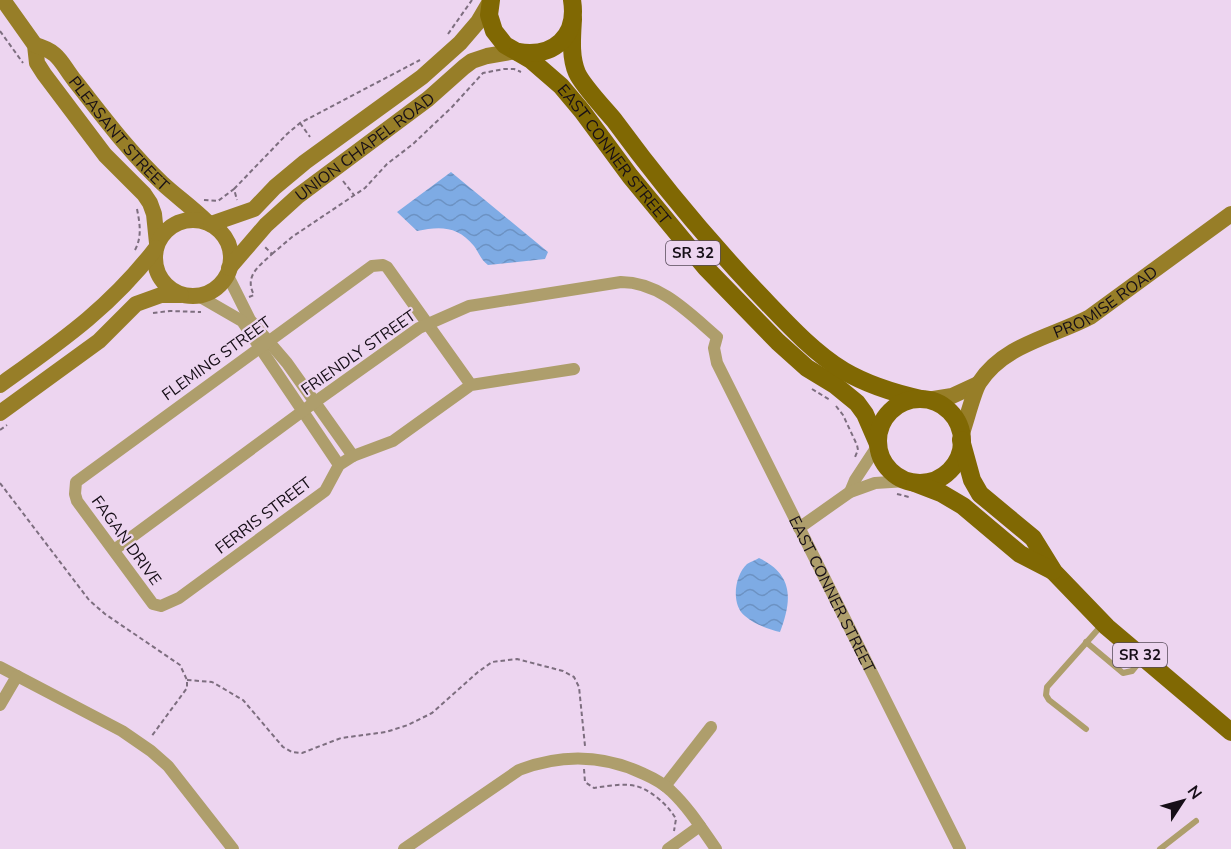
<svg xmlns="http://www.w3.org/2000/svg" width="1231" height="849" font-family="'Nunito Sans',sans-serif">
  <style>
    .water { fill: url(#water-waves) }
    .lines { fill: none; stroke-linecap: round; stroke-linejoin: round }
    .path { stroke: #7d6e7f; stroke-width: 2; stroke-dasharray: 4.5 3; stroke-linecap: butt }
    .lane { stroke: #ae9e6c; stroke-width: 6 }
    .street { stroke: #ae9e6c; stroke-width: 12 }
    .secondary { stroke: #977e28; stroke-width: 16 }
    .primary { stroke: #806803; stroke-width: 18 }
    .labels { text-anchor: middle; stroke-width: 4.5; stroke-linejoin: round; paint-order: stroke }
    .shield { fill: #edd5f0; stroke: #564a58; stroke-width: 1.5 }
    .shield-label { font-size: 15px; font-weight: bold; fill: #160e17 }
    .street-label { font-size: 16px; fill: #160e17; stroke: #edd5f0 }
  </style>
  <defs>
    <pattern id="water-waves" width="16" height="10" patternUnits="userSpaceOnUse" patternTransform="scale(1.5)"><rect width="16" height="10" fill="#7eabe4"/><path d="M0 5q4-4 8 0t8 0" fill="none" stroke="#6c92c3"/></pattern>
  </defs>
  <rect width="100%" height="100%" fill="#edd5f0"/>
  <g class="water">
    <path d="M451,172L548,252L545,259L488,265C481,260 479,253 474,246C458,226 440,226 417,231L397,212Z"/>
    <path d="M759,558C794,575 792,600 780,632C768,629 754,624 745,616C731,605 734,576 747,564C750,562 756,560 759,558Z"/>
  </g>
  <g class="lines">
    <g class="path">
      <path d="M0,31L23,63"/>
      <path d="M448,34L472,0"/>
      <path d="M300,123L310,137"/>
      <path d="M343,181L354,195"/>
      <path d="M234,189L287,134L300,123L420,60"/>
      <path d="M204,200L218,201L234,189L237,200"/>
      <path d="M135,250C142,237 140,224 137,209"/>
      <path d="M272,254L292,237L365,188L387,164L413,144L452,107L483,73L504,69H514L521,72"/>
      <path d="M249,297L254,295C244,276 259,266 272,254L265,247"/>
      <path d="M153,313L170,311L201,312"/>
      <path d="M812,389L830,400"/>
      <path d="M836,406L843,415L857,445L858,450L855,457"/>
      <path d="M0,430L7,425"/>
      <path d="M0,483L89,600L105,614L180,665L187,680V688L151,737"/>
      <path d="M897,494L909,497"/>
      <path d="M187,680L212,682L243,700L283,747L292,752L302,753L341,738L386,732L408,725L432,713L478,672L492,662L517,659L563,671L574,677L579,687L585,746"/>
      <path d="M584,769L585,782L594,788C607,786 623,783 636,786C651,790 669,806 676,819L674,831"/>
    </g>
    <g class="lane">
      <path d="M1086,642L1123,673L1132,671L1141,660"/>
      <path d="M1086,729L1049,700L1046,695L1047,687L1101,626"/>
      <path d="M1160,849L1196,821"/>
    </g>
    <g class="street">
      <path d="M227,274L250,320L287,363L353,456"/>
      <path d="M197,295L242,321L339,465"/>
      <path d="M471,385L387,267L383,265L372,266L76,482L75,494L77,501L153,604L161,606L179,598L325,491L339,465L353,456L393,441L471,385L574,369"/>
      <path d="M850,492L855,480L878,445"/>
      <path d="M799,528L850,492L875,483L907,481"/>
      <path id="s1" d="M114,550L315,402L419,328L469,306L621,282C660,282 689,313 717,337L714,348L717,363L960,849"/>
      <path d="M0,667L122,731L151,751L168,766L233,849"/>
      <path d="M0,705L17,676"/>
      <path d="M665,786L711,727"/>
      <path d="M404,849L519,770C561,754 602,754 644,774C653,778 663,783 671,791C689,808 702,829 716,849"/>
      <path d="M668,849L700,826"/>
    </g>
    <g class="secondary">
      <path d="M3,0L35,45L37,63L44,74L105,155L144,194L150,203L154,214L157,243"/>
      <path id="s2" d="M35,45C60,52 60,62 75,81C102,115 129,152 162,183C176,196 193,208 207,222"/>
      <circle cx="193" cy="258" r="38"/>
      <path d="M211,224L254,209L275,187L305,162L422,77L460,43L478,22L491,0"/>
      <path id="s3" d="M229,268L266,225L298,196L428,99L464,67L472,61L487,56L516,51"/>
      <path d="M0,385C60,342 110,308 156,248"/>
      <path d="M927,400L952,396L978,384"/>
      <path d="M0,413L99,341L136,304L161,295H181"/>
      <path id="s4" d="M961,436C966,423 973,393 979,383C1004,344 1052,337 1090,317L1231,214"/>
    </g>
    <g class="primary">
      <path id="s5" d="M491,0L489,15L494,31L505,45L531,60L561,86L582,111L630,176L706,268L778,342L807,368L835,385L857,403L865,414L878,444"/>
      <path d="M573,19C572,37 570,57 577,73C583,86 604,108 614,120C658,180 705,237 756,291C783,319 811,351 844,371C868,385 894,393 921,399"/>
      <path d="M518,52C554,58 578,36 572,0"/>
      <circle cx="920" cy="441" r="42"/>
      <path d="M961,440L972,480L980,494L1033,538L1054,572L1107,627L1231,732"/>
      <path d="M915,483L941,493L963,506L1020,554L1053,571"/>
    </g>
  </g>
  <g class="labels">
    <g class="shield">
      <rect x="666" y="241" width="54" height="24" rx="4.5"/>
      <rect x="1113" y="643" width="54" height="24" rx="4.5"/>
    </g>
    <g class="shield-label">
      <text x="693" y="258">SR 32</text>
      <text x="1140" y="660">SR 32</text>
    </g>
    <g class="street-label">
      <text dy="6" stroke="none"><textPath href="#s2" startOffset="124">PLEASANT STREET</textPath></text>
      <text dy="6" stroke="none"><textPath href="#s3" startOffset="183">UNION CHAPEL ROAD</textPath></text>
      <text dy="6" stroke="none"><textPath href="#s5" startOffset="206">EAST CONNER STREET</textPath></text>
      <text dy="6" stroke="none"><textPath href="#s4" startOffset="208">PROMISE ROAD</textPath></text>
      <text transform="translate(358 352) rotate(-35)" y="6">FRIENDLY STREET</text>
      <text transform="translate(216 358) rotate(-36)" y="6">FLEMING STREET</text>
      <text transform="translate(263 515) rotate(-37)" y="6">FERRIS STREET</text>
      <text transform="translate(127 540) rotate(54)" y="6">FAGAN DRIVE</text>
      <text dy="6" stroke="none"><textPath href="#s1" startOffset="984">EAST CONNER STREET</textPath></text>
    </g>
  </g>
  <g transform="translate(1183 801) rotate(54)" stroke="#edd5f0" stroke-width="4.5" paint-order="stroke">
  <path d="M0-4.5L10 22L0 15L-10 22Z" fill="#160e17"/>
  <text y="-9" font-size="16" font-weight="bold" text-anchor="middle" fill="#160e17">N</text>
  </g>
</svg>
